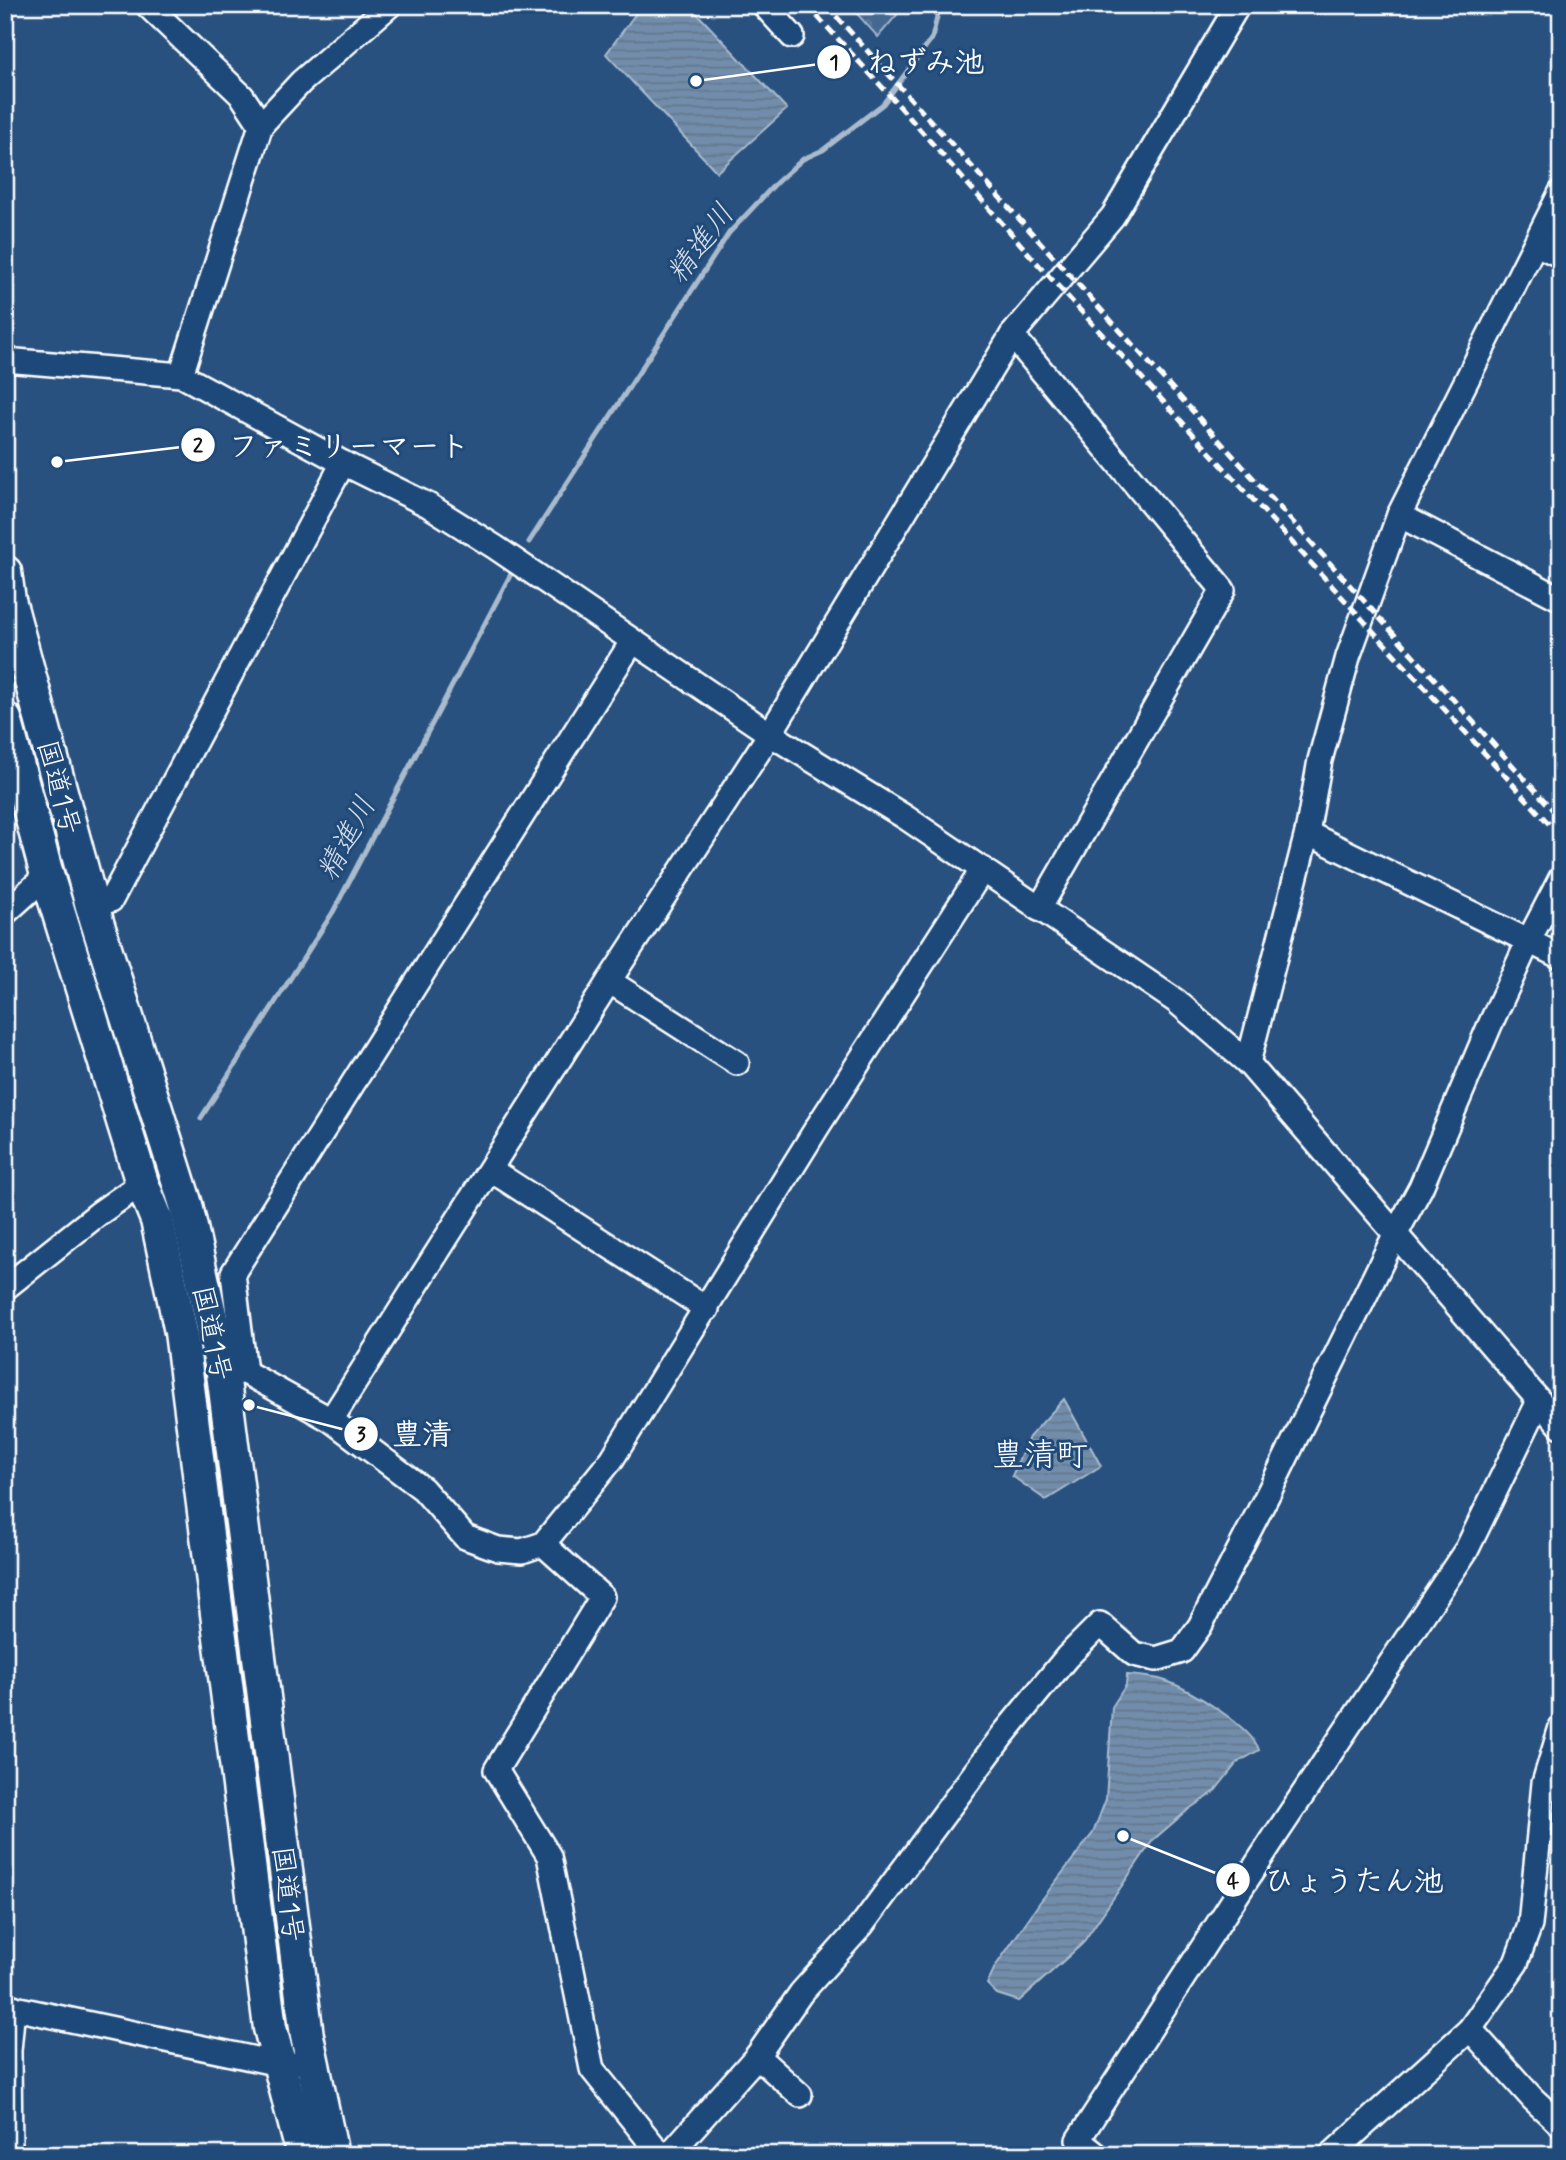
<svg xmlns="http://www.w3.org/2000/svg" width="1566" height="2160" font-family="Mynerve,'Klee One',sans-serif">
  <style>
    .forest { fill: url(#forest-crowns); stroke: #a2b4c8; stroke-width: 2 }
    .water { fill: url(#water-rules); stroke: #aabbcd; stroke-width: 2 }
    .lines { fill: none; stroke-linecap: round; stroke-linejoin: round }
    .stream { stroke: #aabbcd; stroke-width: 5 }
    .minor-casing { stroke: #fff; stroke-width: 28 }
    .highway-casing { stroke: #fff; stroke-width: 37 }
    .minor { stroke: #1f4a7a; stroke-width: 23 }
    .highway { stroke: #1f4a7a; stroke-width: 32 }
    .rail { stroke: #fff; stroke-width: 5; stroke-dasharray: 10 5; stroke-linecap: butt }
    .labels { text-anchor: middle; stroke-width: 6; stroke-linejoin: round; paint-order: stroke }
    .street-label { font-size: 28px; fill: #fff; stroke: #1f4a7a }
    .water-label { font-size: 30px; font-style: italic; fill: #d4dde6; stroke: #1f4a7a }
    .quarter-label { font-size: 32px; fill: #fff; stroke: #1f4a7a }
    .leader { fill: none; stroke: #fff; stroke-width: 2.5 }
    .callout-dot { fill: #fff; stroke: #1f4a7a; stroke-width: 2.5 }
    .mark-label { font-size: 21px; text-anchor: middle; font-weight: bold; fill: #111 }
    .callout-label { font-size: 30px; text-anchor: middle; font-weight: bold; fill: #fff; stroke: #1f4a7a; stroke-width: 6; stroke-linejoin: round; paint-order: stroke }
  </style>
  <defs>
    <pattern id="forest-crowns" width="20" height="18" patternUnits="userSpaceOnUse" patternTransform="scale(1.75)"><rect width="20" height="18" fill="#446890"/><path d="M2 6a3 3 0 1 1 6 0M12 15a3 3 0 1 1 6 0" fill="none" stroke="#607fa1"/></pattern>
    <pattern id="water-rules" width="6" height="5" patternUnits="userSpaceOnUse" patternTransform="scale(1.75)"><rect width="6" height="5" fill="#718dab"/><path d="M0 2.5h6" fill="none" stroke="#64768a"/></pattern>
  </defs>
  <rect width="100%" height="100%" fill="#28517f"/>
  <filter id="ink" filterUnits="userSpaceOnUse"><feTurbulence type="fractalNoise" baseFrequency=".0143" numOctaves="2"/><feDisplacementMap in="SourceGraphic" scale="14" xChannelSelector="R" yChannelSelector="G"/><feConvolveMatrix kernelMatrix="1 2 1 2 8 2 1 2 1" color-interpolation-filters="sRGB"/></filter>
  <g filter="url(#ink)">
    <path class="forest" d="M849,5H902L901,10L878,37Z"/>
    <g class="water">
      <path d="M642,5H689L787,109L717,172L606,54Z"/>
      <path d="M1064,1399L1101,1466L1046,1500L1012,1476L1029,1437Z"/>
      <path d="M1127,1675C1140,1676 1154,1677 1166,1681C1188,1688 1252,1727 1259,1750L1237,1763L1214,1792L1189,1809L1153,1840L1082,1944L1019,2001L997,1994L987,1984L995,1967L1040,1902L1093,1833L1106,1799L1112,1707L1126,1685Z"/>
    </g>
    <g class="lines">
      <g class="stream">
        <path d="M529,542L729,233L777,182L803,159L823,150L883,104L932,38L940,5"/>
        <path d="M201,1118L333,912L513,570"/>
        <path d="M108,1221L138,1201"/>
      </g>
      <defs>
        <g id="minor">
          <path d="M147,5L242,96L261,125"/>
          <path d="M764,5L792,36"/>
          <path d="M1536,244L1561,256"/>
          <path d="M1012,335L1223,590L1039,909"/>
          <path d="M5,360L181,375L343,463L428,505L495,547L770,734L905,817L1176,1001L1248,1063L1561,1426"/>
          <path d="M181,375L261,125L301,82L390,5"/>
          <path d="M1399,515L1561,599"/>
          <path d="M1307,833L1561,957"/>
          <path d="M92,906L111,900L343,463"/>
          <path d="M5,913L47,875"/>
          <path d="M609,981L737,1063"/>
          <path d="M1248,1063L1307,833L1320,760L1348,657L1399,515L1561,192"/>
          <path d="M491,1170L707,1309"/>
          <path d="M5,1288L98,1214L142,1183"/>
          <path d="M245,1372L233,1273L632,642"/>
          <path d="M223,1373L245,1372L331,1420L423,1489L465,1537L498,1549L522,1551L543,1544L612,1459L818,1126L983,869"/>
          <path d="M331,1420L609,981L770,734L1012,335L1113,216L1238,5"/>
          <path d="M543,1544L602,1597L496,1770L549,1856L592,2069L661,2155"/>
          <path d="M5,2006L279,2064H292"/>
          <path d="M1470,2029L1533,2099L1561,2125"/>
          <path d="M757,2056L800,2095"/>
          <path d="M10,2155L9,2051L13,2007"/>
          <path d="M669,2155L757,2056L801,1993L862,1925L1002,1736L1067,1657L1100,1624L1134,1654L1156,1659L1182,1651L1200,1626L1270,1490L1395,1235L1421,1187L1489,1027L1529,940L1561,878"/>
          <path d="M1097,2155L1078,2140L1277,1833L1467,1549L1539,1401"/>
          <path d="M1331,2155L1470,2029L1516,1963L1530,1925L1544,1783L1561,1727"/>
        </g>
        <g id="highway">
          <path d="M5,572L9,600L92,906L186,1205L223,1373L307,2036L332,2155"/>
          <path d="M5,719L47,875L142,1183L157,1220L181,1332L270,2028L303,2155"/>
        </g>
      </defs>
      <use href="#minor" class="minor-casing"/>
      <use href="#highway" class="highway-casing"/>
      <use href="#minor" class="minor"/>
      <use href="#highway" class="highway"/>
      <g class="rail">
        <path d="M807,5L894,100L1037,263L1561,837"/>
        <path d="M826,5L1561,819"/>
      </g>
    </g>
  </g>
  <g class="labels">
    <g class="street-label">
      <text transform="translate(60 787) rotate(75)" y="10">国道1号</text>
      <text transform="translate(213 1333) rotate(78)" y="10">国道1号</text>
      <text transform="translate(289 1894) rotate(83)" y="10">国道1号</text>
    </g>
    <g class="water-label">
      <text transform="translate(700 243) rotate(-53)" y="10">精進川</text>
      <text transform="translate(346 838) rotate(-62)" y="10">精進川</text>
    </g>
    <g class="quarter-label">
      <text x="1040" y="1465">豊清町</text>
    </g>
  </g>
  <path class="leader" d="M696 81L834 62M57 462L198 445M249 1405L361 1434M1123 1836L1233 1880"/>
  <g class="callout-dot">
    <circle cx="696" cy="81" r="7"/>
    <circle cx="57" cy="462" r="7"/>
    <circle cx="249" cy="1405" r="7"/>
    <circle cx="1123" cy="1836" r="7"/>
    <circle cx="834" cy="62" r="18"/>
    <circle cx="198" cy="445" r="18"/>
    <circle cx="361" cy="1434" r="18"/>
    <circle cx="1233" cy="1880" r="18"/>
  </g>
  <g class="mark-label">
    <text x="834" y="69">1</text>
    <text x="198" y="452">2</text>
    <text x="361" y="1441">3</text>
    <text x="1233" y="1888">4</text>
  </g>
  <g class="callout-label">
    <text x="926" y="72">ねずみ池</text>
    <text x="349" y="456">ファミリーマート</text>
    <text x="422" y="1444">豊清</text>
    <text x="1354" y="1891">ひょうたん池</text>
  </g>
  <rect width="1566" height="2160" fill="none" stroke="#1f4a7a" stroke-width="28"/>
  <rect x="14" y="14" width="1538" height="2132" fill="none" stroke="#fff" stroke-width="2.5" filter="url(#ink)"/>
</svg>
